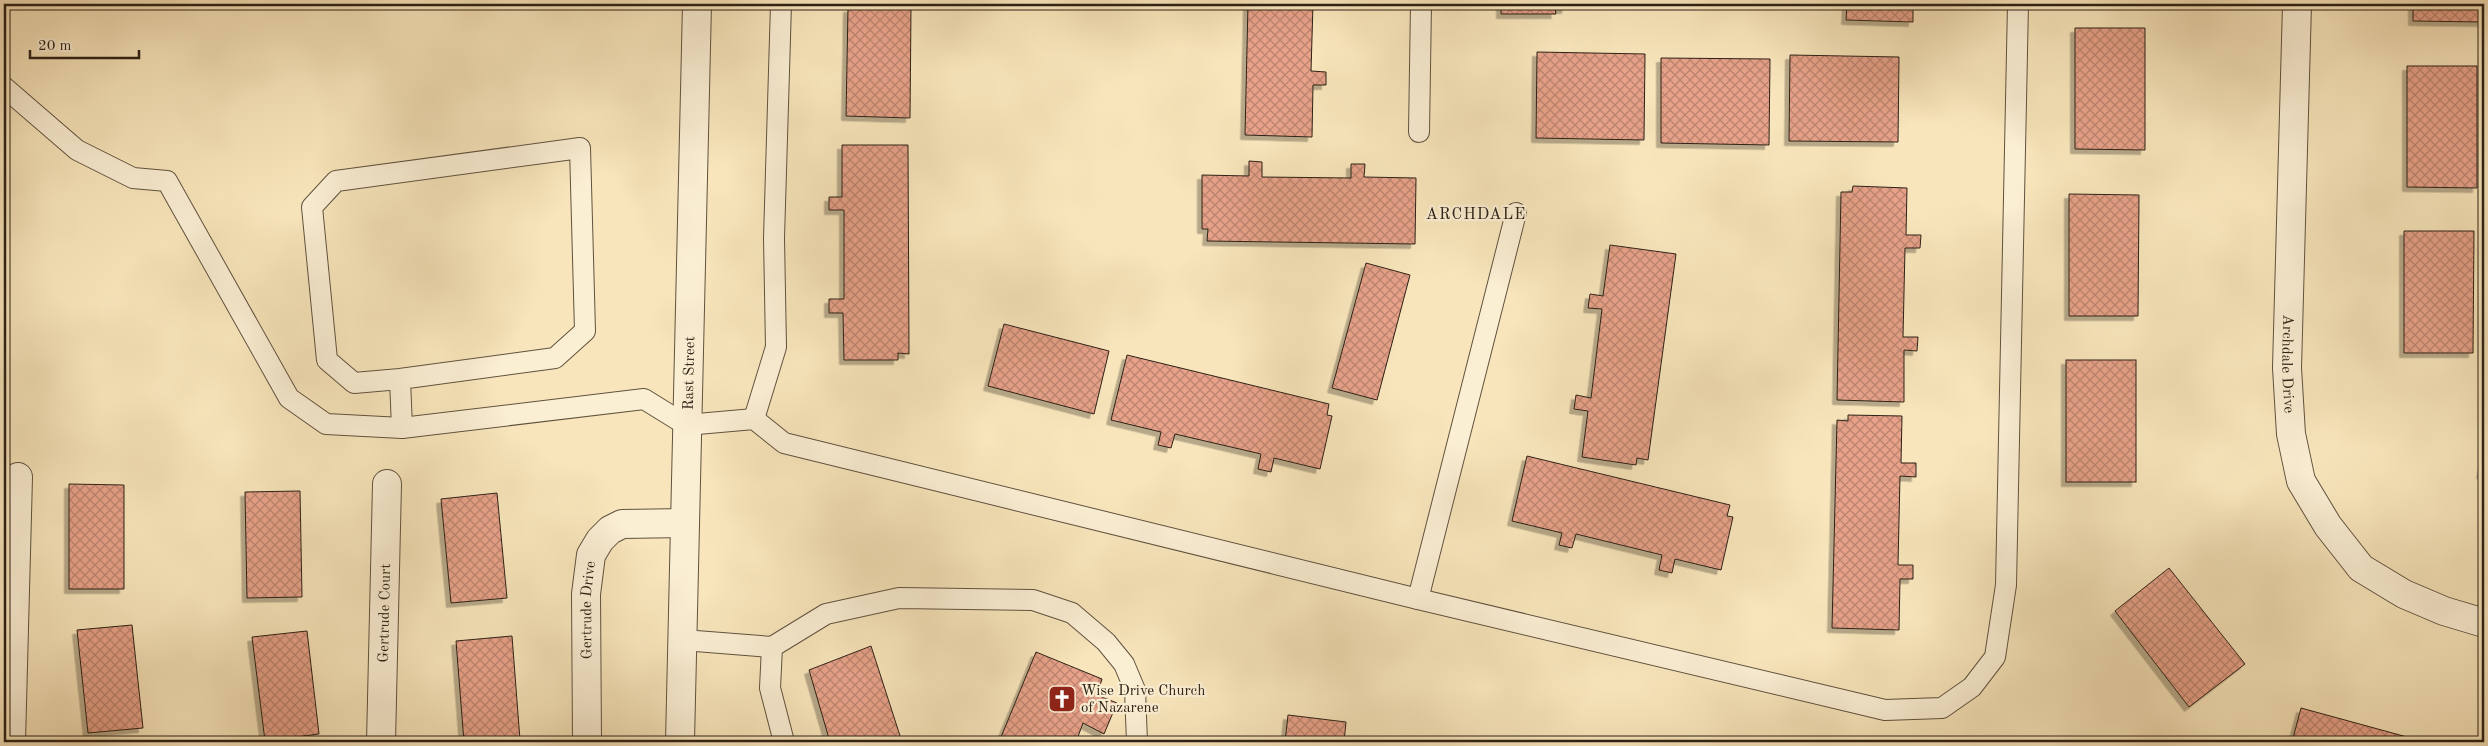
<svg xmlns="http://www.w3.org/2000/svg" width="2488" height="746" font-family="'Old Standard TT',serif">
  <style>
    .building { fill: url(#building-cross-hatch); stroke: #2d2116; filter: url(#shadow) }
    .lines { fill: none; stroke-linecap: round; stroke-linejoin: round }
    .lane-casing { stroke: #60523f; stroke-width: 22 }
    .street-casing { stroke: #60523f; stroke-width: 30 }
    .lane { stroke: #faeed3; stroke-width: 20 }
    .street { stroke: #faeed3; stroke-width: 28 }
    .labels { text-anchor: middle; stroke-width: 4.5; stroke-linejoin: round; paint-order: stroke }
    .street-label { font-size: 15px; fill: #2d2116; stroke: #faeed3 }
    .poi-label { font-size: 15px; fill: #2d2116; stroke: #faeed3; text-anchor: start }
    .neighbourhood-label { font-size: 16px; letter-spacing: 1px; fill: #2d2116; stroke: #faeed3 }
  </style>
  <defs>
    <pattern id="building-cross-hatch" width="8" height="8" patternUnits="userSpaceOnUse" patternTransform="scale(1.25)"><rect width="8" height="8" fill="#e7a289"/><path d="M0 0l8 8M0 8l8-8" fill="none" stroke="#bc846f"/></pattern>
    <filter id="shadow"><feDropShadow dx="-4.5" dy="4.5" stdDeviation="0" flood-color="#0004"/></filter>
  </defs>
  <rect width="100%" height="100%" fill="#f8e5bb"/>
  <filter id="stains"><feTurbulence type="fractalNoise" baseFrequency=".004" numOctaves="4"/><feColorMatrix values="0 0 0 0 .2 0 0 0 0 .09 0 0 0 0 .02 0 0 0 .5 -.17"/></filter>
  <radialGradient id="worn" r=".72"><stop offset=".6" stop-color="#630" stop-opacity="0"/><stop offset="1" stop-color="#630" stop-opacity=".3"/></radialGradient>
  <g class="building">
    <path d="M1248,4H1313L1311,71L1326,72V85H1313L1312,137L1245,135Z"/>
    <path d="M1501,4H1567L1566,9H1555L1556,14H1501Z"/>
    <path d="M1847,4H1913V22L1846,20Z"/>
    <path d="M2413,4H2482V22L2413,21Z"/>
    <path d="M848,8L911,9L910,118L846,116Z"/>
    <path d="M2075,28H2145V150L2075,149Z"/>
    <path d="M1537,52L1645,54L1644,140L1536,138Z"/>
    <path d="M1790,55L1899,57L1898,142L1789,141Z"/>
    <path d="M1661,58L1770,59L1769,145L1661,143Z"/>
    <path d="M2407,66H2477V188L2407,187Z"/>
    <path d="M842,145H908L909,354L898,353V360H844L843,313H829V299H844V210H829V197H842Z"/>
    <path d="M1249,161L1262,162V177L1351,178V164H1365L1364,177L1416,178L1415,244L1207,241L1208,229H1202V175L1249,176Z"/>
    <path d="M1853,186L1907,188L1906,235H1921L1920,248H1905L1903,337H1918L1917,351L1904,350V402L1837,400L1841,192H1852Z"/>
    <path d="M2069,194L2139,195L2138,316H2069Z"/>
    <path d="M2404,231H2474L2473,353H2404Z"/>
    <path d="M1610,245L1676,254L1648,460L1637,458L1636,465L1582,457L1588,411L1574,409L1576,395L1591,398L1602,309L1588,308L1590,294L1603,296Z"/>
    <path d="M1366,263L1410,275L1377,400L1332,388Z"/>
    <path d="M1004,324L1109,351L1094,414L988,386Z"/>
    <path d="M1127,355L1329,404L1327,415L1332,416L1320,469L1274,458L1271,472L1258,469L1261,454L1175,434L1171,448L1158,445L1161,432L1111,420Z"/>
    <rect x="2066" y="360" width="70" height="122"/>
    <path d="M1848,415L1902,416L1901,463H1916V477L1900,476L1898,565H1913V579H1900L1899,630L1832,628L1837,420L1848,421Z"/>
    <path d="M1527,456L1730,505L1727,516L1733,517L1721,570L1675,559L1672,573L1659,570L1662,555L1576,534L1572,548L1559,545L1562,533L1512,521Z"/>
    <path d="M2484,461V475L2481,474Z"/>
    <path d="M69,484L124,485V589H69Z"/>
    <path d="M300,491L302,597L247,598L245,492Z"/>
    <path d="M497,493L507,598L451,603L441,499Z"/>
    <path d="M2169,568L2245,664L2189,707L2115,611Z"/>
    <path d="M132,625L143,728L88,733L77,630Z"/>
    <path d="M307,631L319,734L265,741L252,637Z"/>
    <path d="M512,636L520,740L464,742L456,641Z"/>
    <path d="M871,646L902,742H830L809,670Z"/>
    <path d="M1036,652L1102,679L1097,695L1117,703L1104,734L1083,723L1076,742H999Z"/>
    <path d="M2301,708L2418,740V742H2292Z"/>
    <path d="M1288,715L1346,722L1344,742H1285Z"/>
  </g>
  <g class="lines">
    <defs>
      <g id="lane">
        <path d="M4,87L77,150L133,178L167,181L289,398L326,424L402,428L644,399L686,425L754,419L784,443L1418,599L1885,710L1942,708L1972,687L1995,657L2006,585L2018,4"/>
        <path d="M1419,132L1421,4"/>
        <path d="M400,379L354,383L327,360L312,207L336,181L580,148L585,331L555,358L400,379L402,428"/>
        <path d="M754,419L776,347L774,238L781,4"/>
        <path d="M1418,599L1516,213"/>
        <path d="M683,640L772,647"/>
        <path d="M784,742L770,688L772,647L826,614L899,598L1033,600L1072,613L1106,642L1124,664L1135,690L1137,742"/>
      </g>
      <g id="street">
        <path id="s1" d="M2297,4L2287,368L2291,434L2301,481L2328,526L2361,568L2404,594L2444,611L2484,623"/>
        <path d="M11,742L18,477"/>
        <path id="s2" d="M381,742L387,484"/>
        <path id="s3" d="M587,742L586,594L591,555L600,540L610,530L622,524L685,523"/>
        <path id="s4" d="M680,742L697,4"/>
      </g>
    </defs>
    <use href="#lane" class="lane-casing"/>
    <use href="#street" class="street-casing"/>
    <use href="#lane" class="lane"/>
    <use href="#street" class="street"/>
  </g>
  <defs>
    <symbol id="church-square" viewBox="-11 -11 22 22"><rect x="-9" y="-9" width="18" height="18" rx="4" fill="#8f2418" stroke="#faeed3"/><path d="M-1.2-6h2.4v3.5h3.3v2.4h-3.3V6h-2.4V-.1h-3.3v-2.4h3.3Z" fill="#fff"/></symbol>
  </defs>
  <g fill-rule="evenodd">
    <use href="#church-square" x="1046" y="683" width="32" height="32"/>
  </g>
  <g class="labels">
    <g class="street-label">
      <text dy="5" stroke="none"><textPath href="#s1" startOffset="360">Archdale Drive</textPath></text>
      <text dy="5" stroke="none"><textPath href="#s4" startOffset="369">Rast Street</textPath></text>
      <text dy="5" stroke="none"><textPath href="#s3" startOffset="132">Gertrude Drive</textPath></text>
      <text dy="5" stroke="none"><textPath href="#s2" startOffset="129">Gertrude Court</textPath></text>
    </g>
    <g class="poi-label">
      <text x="1081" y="695">Wise Drive Church<tspan x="1081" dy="17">of Nazarene</tspan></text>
    </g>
    <g class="neighbourhood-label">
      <text x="1476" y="219">ARCHDALE</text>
    </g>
  </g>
  <rect width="2488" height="746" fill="none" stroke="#f8e5bb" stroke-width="20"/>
  <rect x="5" y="5" width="2478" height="736" fill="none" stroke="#2d2116" stroke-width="2.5"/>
  <rect x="10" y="10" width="2468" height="726" fill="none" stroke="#2d2116"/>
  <path d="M30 50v8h109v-8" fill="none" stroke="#2d2116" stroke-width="2.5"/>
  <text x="38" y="50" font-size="15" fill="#2d2116" stroke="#faeed3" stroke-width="4" paint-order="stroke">20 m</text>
  <rect width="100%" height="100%" filter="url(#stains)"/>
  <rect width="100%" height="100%" fill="url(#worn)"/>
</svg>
